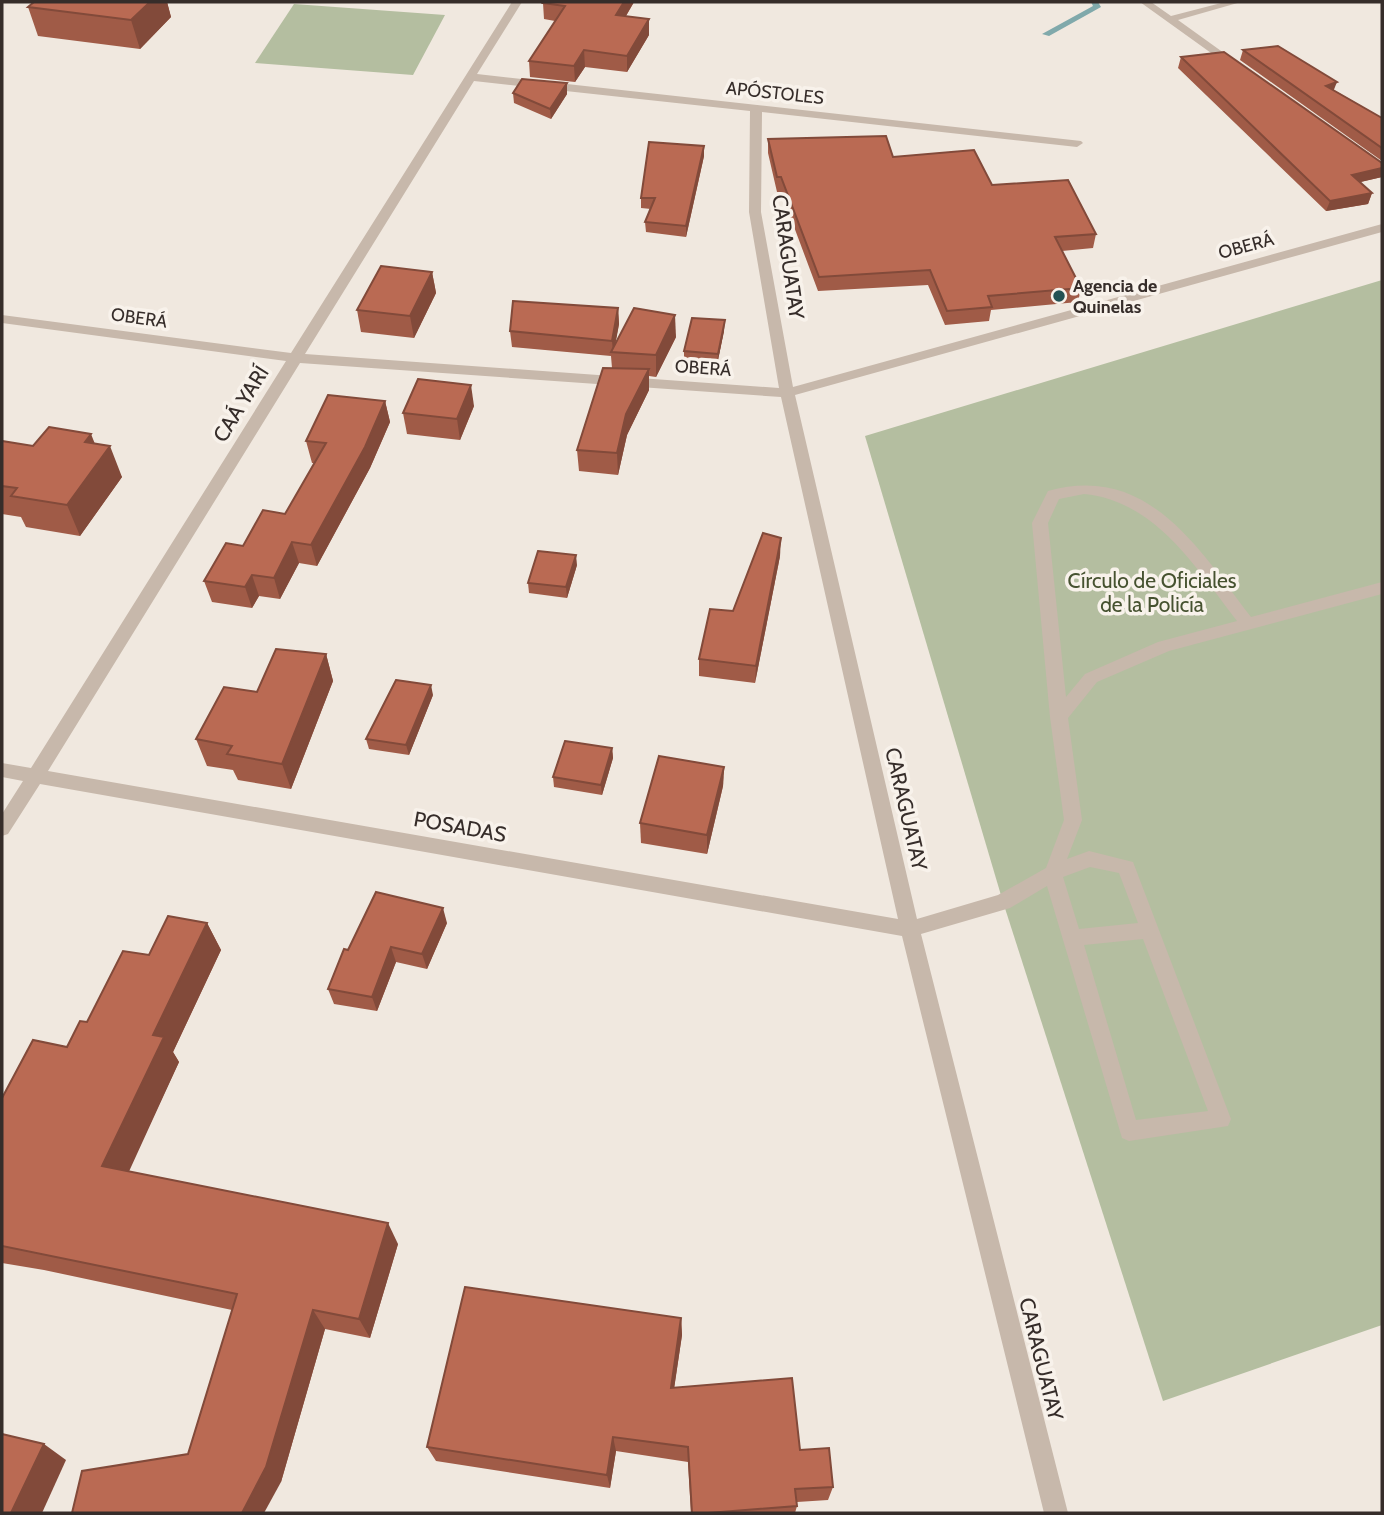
<svg xmlns="http://www.w3.org/2000/svg" width="1384" height="1515" font-family="Cabin,sans-serif">
  <style>
    .green { fill: #b4bea0 }
    .lines { fill: none; stroke-linecap: round; stroke-linejoin: round }
    .stream { fill: #80a9ab; fill-rule: evenodd }
    .minor { fill: #c7b8ab; fill-rule: evenodd }
    .wall { fill: #a05b47 }
    .shaded-wall { fill: #824a3a }
    .building { fill: #ba6a53; stroke: #824a3a; stroke-width: 2 }
    .poi-dot { fill: #235153; stroke: #f8f2eb; stroke-width: 2.5 }
    .labels { text-anchor: middle; stroke-width: 7; stroke-linejoin: round; paint-order: stroke }
    .far-street-label { font-size: 18px; fill: #362d2a; stroke: #f8f2eb }
    .far-poi-label { font-size: 18px; font-weight: bold; fill: #362d2a; stroke: #f8f2eb; text-anchor: start }
    .street-label { font-size: 21px; fill: #362d2a; stroke: #f8f2eb }
    .park-label { font-size: 21px; fill: #465230; stroke: #f8f2eb }
  </style>
  <rect width="100%" height="100%" fill="#f0e8df"/>
  <g class="green">
    <path d="M294,4L445,15L413,75L255,63Z"/>
    <path d="M1382,280V1325L1163,1401L1003,902L865,436Z"/>
  </g>
  <g class="lines">
    <path class="stream" d="M1091,2H1098L1101,7L1049,36L1042,34L1093,6Z"/>
    <g class="minor">
      <path d="M512,2H522L477,74L1081,141L1083,143L1077,147L762,112L761,212L793,387L1382,224V232L795,395L917,919L998,895L1046,868L1064,820L1050,717L1032,523L1048,491C1148,463 1198,548 1251,617L1382,582V594L1169,651L1097,682L1068,718L1082,820L1067,859L1089,851L1133,862L1231,1119L1228,1126L1129,1141L1122,1138L1047,886L1010,908L921,934L1068,1513H1044L902,936L40,784L8,834L2,836V814L23,781L2,777V763L31,768L286,361L2,323V315L291,353ZM474,81L750,111L749,212L779,388L305,354ZM300,363L781,397L898,919L48,771ZM1084,494C1156,501 1196,568 1237,621L1158,642L1085,674L1066,697L1048,523L1059,499ZM1090,867L1119,873L1138,923L1079,929L1063,877ZM1143,939L1208,1111L1136,1120L1084,945Z"/>
      <path d="M1140,2H1151L1171,16L1225,2H1241L1178,20L1242,66L1232,68Z"/>
    </g>
  </g>
  <g class="wall">
    <path d="M34,2H167L171,17L140,49L38,36L28,7Z"/>
    <path d="M544,2H634L626,16L649,19V35L627,72L585,67L575,82L530,77L529,61L555,21L544,19L543,3Z"/>
    <path d="M1243,50L1334,90L1382,118V161L1240,60Z"/>
    <path d="M1181,57L1382,163V177L1360,182L1372,193L1368,204L1326,211L1178,68Z"/>
    <path d="M513,93L567,94L551,119L514,103Z"/>
    <path d="M768,139L893,157L992,185L1096,234L1093,248L1062,251L1081,288L1078,302L991,310L989,321L945,325L928,285L818,291L781,192H777L768,153Z"/>
    <path d="M704,146V156L686,237L646,232L645,222L651,209L641,208V198Z"/>
    <path d="M432,272L436,293L414,338L361,332L357,310Z"/>
    <path d="M618,308L619,324L615,344L676,337L656,377L649,376V390L627,435L618,475L579,471L577,450L612,368L611,356L512,347L510,331Z"/>
    <path d="M724,331L717,365L684,362V351Z"/>
    <path d="M385,401L390,422L370,468L317,566L299,563L280,599L259,596L252,608L212,602L204,581L243,546L285,514L314,463H312L306,441Z"/>
    <path d="M474,406L460,440L407,434L403,413Z"/>
    <path d="M2,441L33,446L95,444L122,477L80,536L26,527L21,517L2,514Z"/>
    <path d="M780,556L755,683L699,676V659L733,611Z"/>
    <path d="M577,565L567,598L529,593L528,583Z"/>
    <path d="M326,654L333,681L291,789L238,780L233,770L207,766L196,739L257,692Z"/>
    <path d="M433,695L409,755L369,749L366,739Z"/>
    <path d="M612,748L613,758L602,795L554,787L553,777Z"/>
    <path d="M724,767L723,786L707,854L641,843L640,823Z"/>
    <path d="M207,923L221,950L173,1052L179,1062L128,1171L398,1244L370,1338L325,1329L281,1482L188,1454L232,1310L44,1270L2,1263V1098L67,1047L87,1022L149,955Z"/>
    <path d="M447,923L427,969L396,962L377,1011L334,1004L328,989L348,950Z"/>
    <path d="M681,1318L682,1335L674,1388L800,1450L833,1487L828,1500L797,1502V1506L795,1513H691L688,1462L616,1451L610,1488L436,1461L427,1447Z"/>
  </g>
  <g class="shaded-wall">
    <path d="M150,2H167L171,17L140,49L131,20Z"/>
    <path d="M624,2H634L617,31L616,15Z"/>
    <path d="M649,19V35L627,72V56Z"/>
    <path d="M584,50L585,67L575,82L574,66Z"/>
    <path d="M1337,82L1333,92L1326,86Z"/>
    <path d="M567,83V94L551,119L550,109Z"/>
    <path d="M704,146V156L686,237V226Z"/>
    <path d="M1382,168V177L1348,185L1352,175Z"/>
    <path d="M1372,193L1368,204L1326,211L1330,201Z"/>
    <path d="M432,272L436,293L414,338L410,316Z"/>
    <path d="M618,308L619,324L614,352H613L612,341Z"/>
    <path d="M675,315L676,337L656,377V355Z"/>
    <path d="M725,320L724,331L717,365L718,354Z"/>
    <path d="M649,369V390L627,435L618,475L617,453L626,414Z"/>
    <path d="M471,385L474,406L460,440L457,419Z"/>
    <path d="M385,401L390,422L370,468L317,566L311,545Z"/>
    <path d="M91,434L101,459L110,446L122,477L80,536L67,505L85,442Z"/>
    <path d="M781,538L780,556L755,683L756,666Z"/>
    <path d="M292,542L299,563L280,599L274,578Z"/>
    <path d="M576,555L577,565L567,598L566,587Z"/>
    <path d="M252,575L259,596L252,608L245,587Z"/>
    <path d="M326,654L333,681L291,789L282,764Z"/>
    <path d="M431,685L433,695L409,755L406,745Z"/>
    <path d="M612,748L613,758L602,795L601,785Z"/>
    <path d="M724,767L723,786L707,854V835Z"/>
    <path d="M443,908L447,923L427,969L422,954Z"/>
    <path d="M207,923L221,950L173,1052L179,1062L121,1189L102,1166L153,1035Z"/>
    <path d="M391,947L396,962L377,1011L372,997Z"/>
    <path d="M388,1223L398,1244L370,1338L359,1319Z"/>
    <path d="M313,1310L325,1329L281,1482L264,1513H242Z"/>
    <path d="M681,1318L682,1335L672,1403L671,1388Z"/>
    <path d="M613,1437L616,1451L610,1488L607,1475Z"/>
    <path d="M44,1444L66,1460L42,1513H11Z"/>
  </g>
  <g class="building">
    <path d="M34,2H150L131,20L28,7Z"/>
    <path d="M544,2H624L616,15L649,19L627,56L584,50L574,66L529,61L565,6L543,3Z"/>
    <path d="M1278,46L1337,82L1326,86L1382,118V148L1243,50Z"/>
    <path d="M1224,52L1382,163V168L1352,175L1372,193L1330,201L1181,57Z"/>
    <path d="M522,79L567,83L550,109L513,93Z"/>
    <path d="M886,136L893,157L974,150L992,185L1068,180L1096,234L1055,237L1081,288L988,296L992,307L947,311L930,270L819,277L781,177H777L768,139Z"/>
    <path d="M649,142L704,146L686,226L645,222L655,198H641Z"/>
    <path d="M381,266L432,272L410,316L357,310Z"/>
    <path d="M513,301L618,308L612,341L510,331Z"/>
    <path d="M634,308L675,315L656,355L611,352Z"/>
    <path d="M692,318L725,320L718,354L684,351Z"/>
    <path d="M603,368L649,369L626,414L617,453L577,450Z"/>
    <path d="M418,379L471,385L457,419L403,413Z"/>
    <path d="M328,395L385,401L365,447L311,545L292,542L274,578L252,575L245,587L204,581L226,543L243,546L263,510L285,514L326,443L306,441Z"/>
    <path d="M49,427L91,434L85,442L110,446L67,505L11,496L17,488L2,486V441L33,446Z"/>
    <path d="M763,533L781,538L756,666L699,659L710,609L733,611Z"/>
    <path d="M538,551L576,555L566,587L528,583Z"/>
    <path d="M276,649L326,654L282,764L227,754L232,746L196,739L224,687L257,692Z"/>
    <path d="M396,680L431,685L406,745L366,739Z"/>
    <path d="M565,741L612,748L601,785L553,777Z"/>
    <path d="M659,756L724,767L707,835L640,823Z"/>
    <path d="M376,892L443,908L422,954L391,947L372,997L328,989L344,949L348,950Z"/>
    <path d="M168,916L207,923L153,1035L164,1037L102,1166L388,1223L359,1319L313,1310L266,1467L242,1513H72L82,1471L188,1454L237,1294L2,1246V1098L33,1040L67,1047L80,1021L87,1022L123,951L149,955Z"/>
    <path d="M465,1287L681,1318L671,1388L792,1378L800,1450L829,1448L833,1487L795,1489L797,1506L708,1513H692L688,1447L613,1437L607,1475L427,1447Z"/>
    <path d="M2,1434L44,1444L11,1513H2Z"/>
  </g>
  <circle class="poi-dot" cx="1059" cy="296" r="7"/>
  <g class="labels">
    <g class="far-street-label">
      <text transform="translate(775 93) rotate(6)" y="6">APÓSTOLES</text>
      <text transform="translate(1246 246) rotate(-15)" y="6">OBERÁ</text>
      <text transform="translate(139 318) rotate(8)" y="6">OBERÁ</text>
      <text transform="translate(703 368) rotate(4)" y="6">OBERÁ</text>
    </g>
    <g class="far-poi-label">
      <text x="1073" y="292">Agencia de<tspan x="1073" dy="21">Quinelas</tspan></text>
    </g>
    <g class="street-label">
      <text transform="translate(788 257) rotate(82)" y="7">CARAGUATAY</text>
      <text transform="translate(241 404) rotate(-58)" y="7">CAÁ YARÍ</text>
      <text transform="translate(906 809) rotate(77)" y="7">CARAGUATAY</text>
      <text transform="translate(460 827) rotate(10)" y="7">POSADAS</text>
      <text transform="translate(1041 1359) rotate(76)" y="7">CARAGUATAY</text>
    </g>
    <g class="park-label">
      <text x="1152" y="588">Círculo de Oficiales<tspan x="1152" dy="24">de la Policía</tspan></text>
    </g>
  </g>
  <rect width="1384" height="1515" fill="none" stroke="#362d2a" stroke-width="7"/>
</svg>
